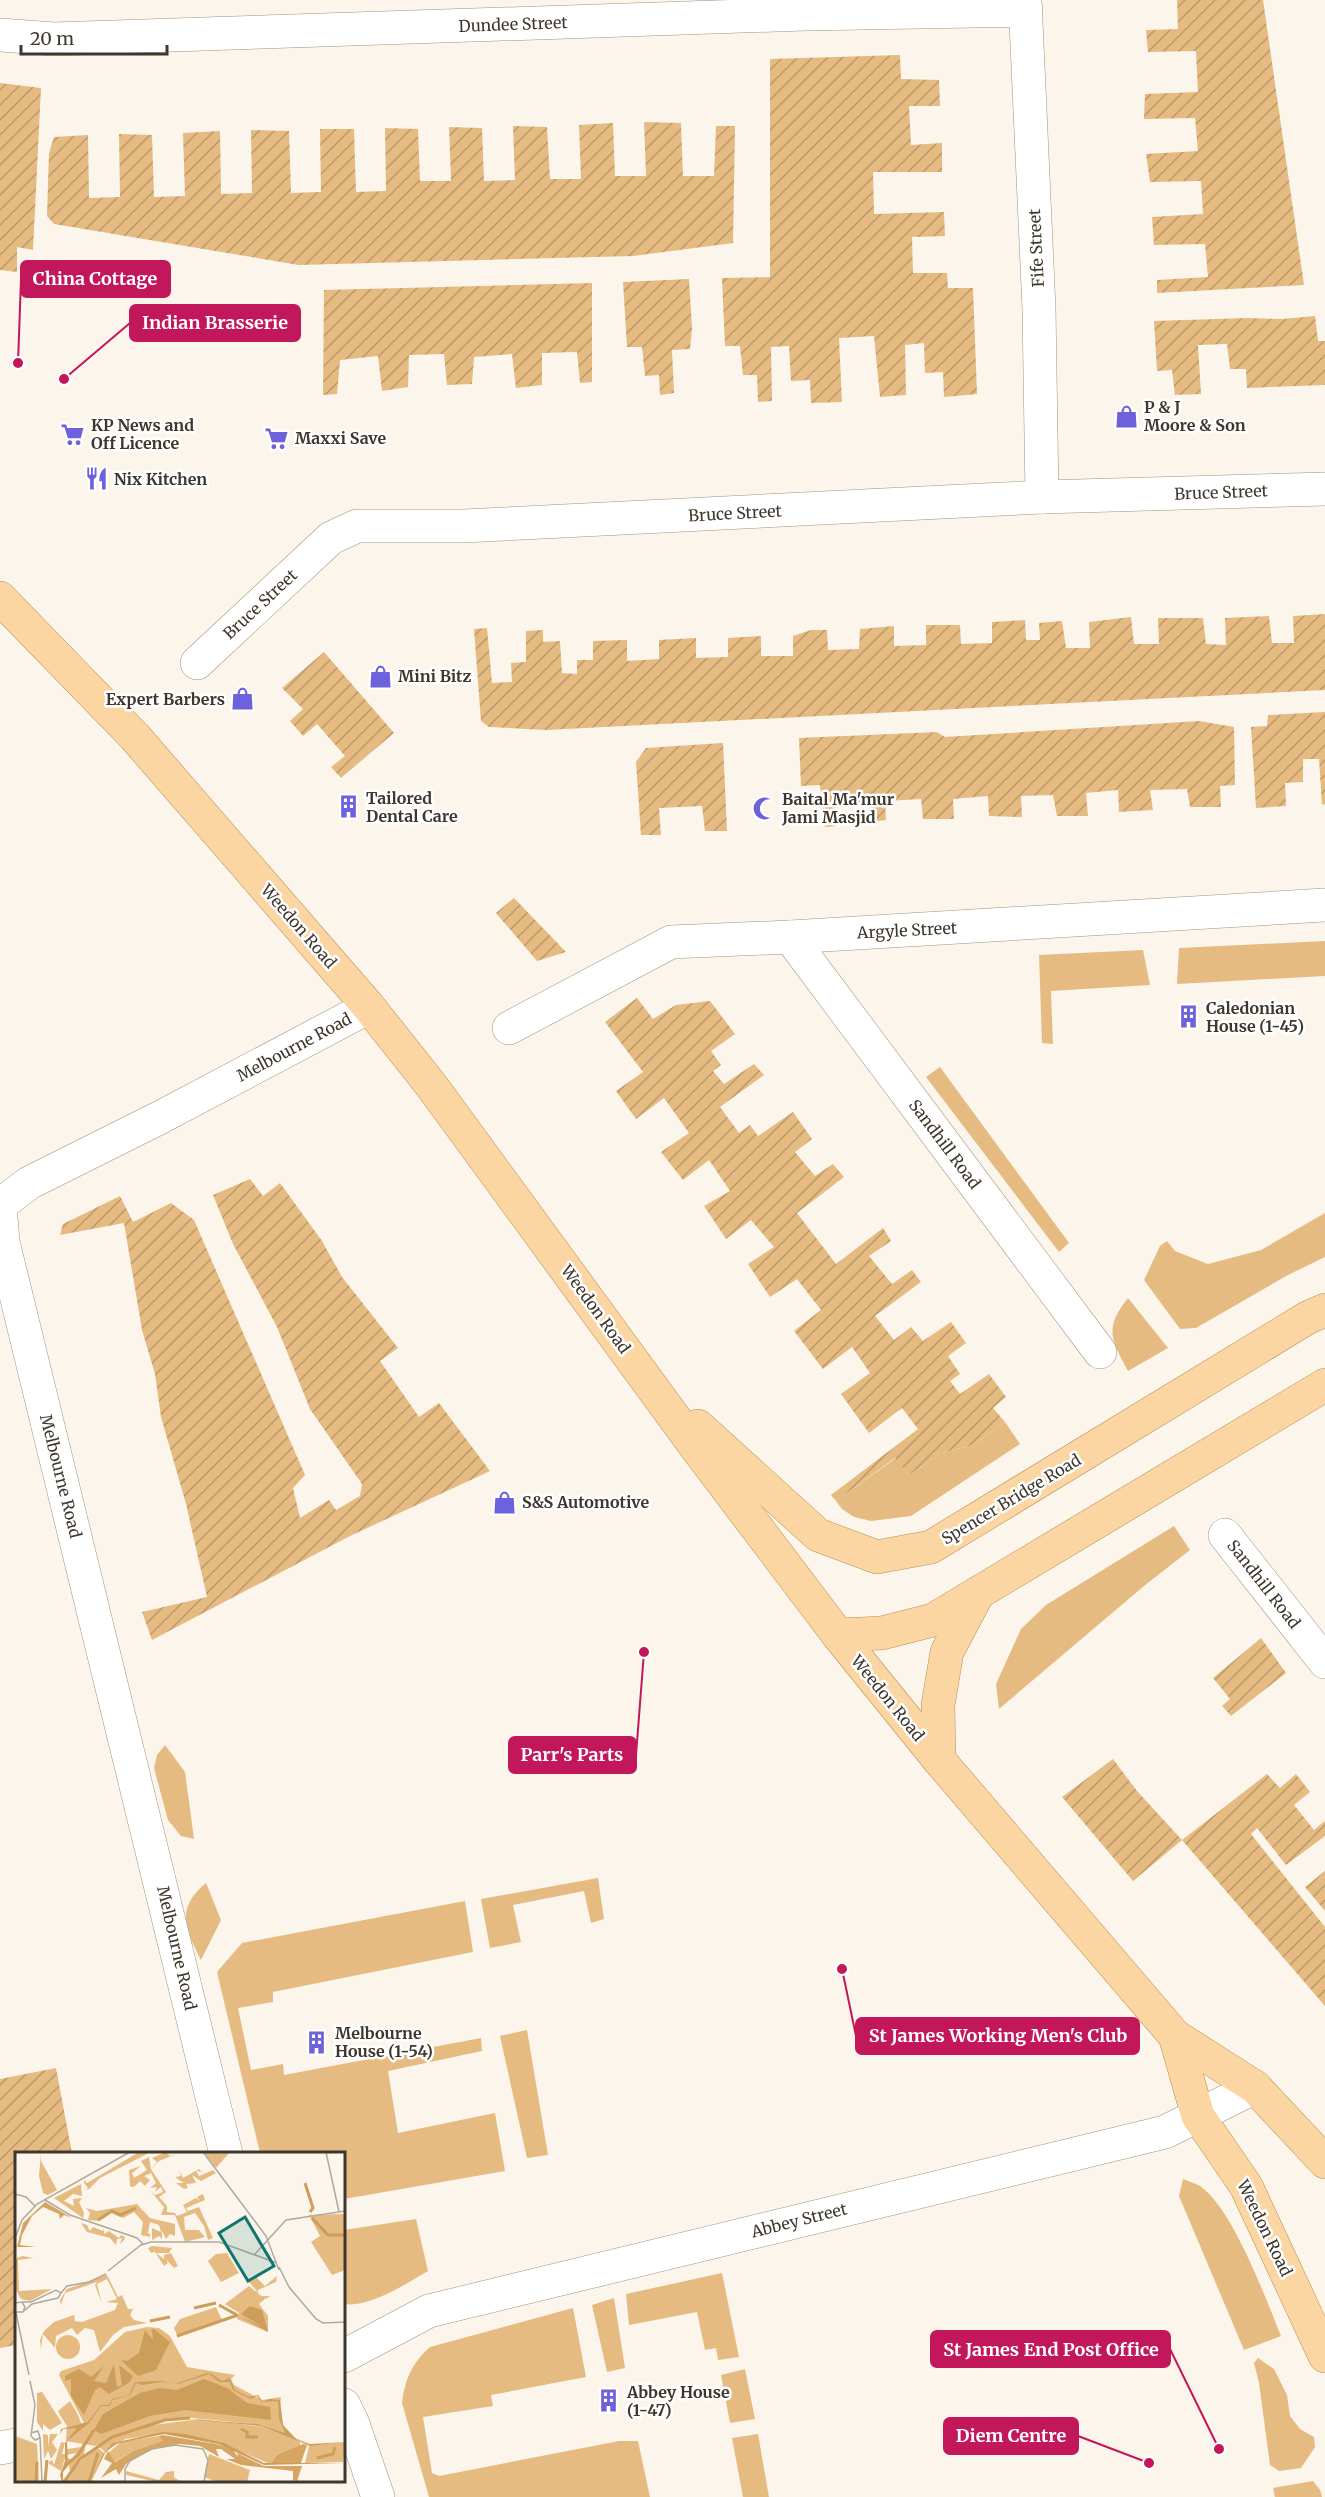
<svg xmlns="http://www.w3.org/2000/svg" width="1325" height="2497" font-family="Merriweather,serif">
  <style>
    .grass { fill: #e5bb82 }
    .garden { fill: url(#garden-furrows) }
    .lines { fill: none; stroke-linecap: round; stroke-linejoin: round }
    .minor-casing { stroke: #a3927c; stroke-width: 34 }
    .major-casing { stroke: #b78d52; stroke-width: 34 }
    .minor { stroke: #fff; stroke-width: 33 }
    .major { stroke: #fbd6a3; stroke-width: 33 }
    .labels { text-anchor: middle; stroke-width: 5; stroke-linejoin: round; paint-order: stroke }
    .street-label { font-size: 16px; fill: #3e372d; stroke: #fff }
    .poi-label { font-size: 16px; font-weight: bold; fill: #3e372d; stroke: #fff; text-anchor: start }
    .inset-river { fill: none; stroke: #cd9d5a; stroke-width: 3 }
    .inset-road { fill: none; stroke: #b0a99f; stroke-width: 1.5 }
    .view { fill: #0f766e; fill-opacity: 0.15; stroke: #0f766e; stroke-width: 3 }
    .inset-edge { fill: none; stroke: #3e372d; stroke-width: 3 }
    .leader { fill: none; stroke: #c2185b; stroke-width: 2 }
    .callout-dot { fill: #c2185b; stroke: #fff; stroke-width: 2 }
    .callout { fill: #c2185b; stroke: #c2185b; stroke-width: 2 }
    .callout-label { font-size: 18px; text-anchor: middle; font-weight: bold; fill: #fff }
  </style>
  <defs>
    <pattern id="garden-furrows" width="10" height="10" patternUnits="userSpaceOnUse" patternTransform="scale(1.5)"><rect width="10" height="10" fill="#e5bb82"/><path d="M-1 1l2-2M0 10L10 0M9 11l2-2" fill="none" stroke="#bb996b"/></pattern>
  </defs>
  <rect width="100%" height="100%" fill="#fcf5eb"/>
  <g class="grass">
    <path d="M1325,941V976L1177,984L1179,948Z"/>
    <path d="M1143,950L1150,985L1051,991L1053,1044L1042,1043L1039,955Z"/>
    <path d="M940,1067L1069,1243L1059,1252L926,1077Z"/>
    <path d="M1325,1213V1257L1288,1275L1196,1328L1180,1329L1144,1280L1160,1246L1167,1241L1175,1251L1208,1264L1261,1250Z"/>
    <path d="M1128,1298L1168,1348L1128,1371C1111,1339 1104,1328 1128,1298Z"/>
    <path d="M1005,1422L1020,1444L911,1516L871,1521L854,1517L842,1509L836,1501L896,1458L909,1475L942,1453L973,1445Z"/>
    <path d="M1174,1526L1190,1550L1144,1586L999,1709L996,1684L1021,1629L1046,1605Z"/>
    <path d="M165,1745L185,1772L194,1839L181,1836L168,1820L154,1768L157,1755Z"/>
    <path d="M598,1878L604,1919L591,1923L584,1891L513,1905L521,1942L490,1948L481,1899Z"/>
    <path d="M206,1883L221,1920L201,1960C185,1928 175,1909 206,1883Z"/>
    <path d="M465,1901L473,1952L273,1992V2002L238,2008L251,2070L283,2064L284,2075L481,2038L482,2051L388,2071L398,2133L495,2113L505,2171L344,2199V2154L260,2153L217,1972L242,1943Z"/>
    <path d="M527,2030L548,2155L527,2158L500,2036Z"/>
    <path d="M1183,2179C1188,2181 1195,2183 1200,2186C1233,2209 1265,2297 1281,2336L1244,2350L1179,2196Z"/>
    <path d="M416,2219L428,2271C406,2284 369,2308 344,2304V2230Z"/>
    <path d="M722,2273L739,2357L718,2360L716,2348L705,2350L697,2312L629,2325L626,2294Z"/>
    <path d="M614,2298L625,2368L607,2372L592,2305Z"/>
    <path d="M573,2308L586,2377L491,2395L493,2406L423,2417L432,2473L439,2476L619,2441H638L650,2497H429L402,2403C405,2379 412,2363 430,2347Z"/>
    <path d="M1258,2358L1274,2369L1287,2395L1290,2416L1300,2429L1314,2437L1315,2447L1301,2468L1279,2471L1270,2465L1259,2383L1254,2363Z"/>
    <path d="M745,2369L755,2419L730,2423L721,2375Z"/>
    <path d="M758,2434L769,2497H743L732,2438Z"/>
    <path d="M1313,2481L1320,2490L1322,2497H1275L1273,2488Z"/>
  </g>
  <g class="garden">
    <path d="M1177,0H1263L1304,285L1157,293V280L1208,277L1205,244L1154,245L1152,217L1203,214L1201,181L1150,182L1146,154L1198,151L1195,118L1144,119L1145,94L1198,92L1196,51L1148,52L1146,30L1178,29Z"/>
    <path d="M900,55L901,79L939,80L940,106H909L911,145L942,143V172H873L874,214L944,212L945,236L912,237L913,273H947L948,288H973L977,394L944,397L943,372L925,373L924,343L905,345L906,395L880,397L874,336L839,338L842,402L811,403L810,380L791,381L789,346L771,347L772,401L758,402L757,375H743L740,346H725L722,278L770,277V59Z"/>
    <path d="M0,83L41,88L33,250L17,247V272L0,270Z"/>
    <path d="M644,122L681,123L683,176H714L716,126H735L733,243L633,256L299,265L54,224L47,216L49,153L54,137L88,135L89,198L120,197L119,134L152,135L154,197L185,196L183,133L220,131L221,194L252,193L251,130L289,131L291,193L321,192L320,129H354L356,192L386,191L385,128L418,129L420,181H451L449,127L482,128L484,181L515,180L513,126L547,127L550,179H581L579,125L613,123L615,176H646Z"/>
    <path d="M689,279L692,328L690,349L672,350L674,393L660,395L659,375L645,376L642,347H627L623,282Z"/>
    <path d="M592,283V382L580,383L577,352L542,353V385L516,388L512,354L474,357L472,384L447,385L444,354L409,355L408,387L382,391L378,356L340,360L337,394L323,395L324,290Z"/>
    <path d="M1315,316L1318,341H1325V385L1247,388L1246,369H1230L1227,344L1198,345L1201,394L1175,395L1172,370L1157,371L1154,321L1247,318L1282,319Z"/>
    <path d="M1325,614V690L546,730L489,727L481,721L474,629L487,628L492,683L512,682L511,663L526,662V631L543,630V642L560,641L562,673L577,674V660H593V641L627,640V661L659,659V640L696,638V658L728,657V638L761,636V656H793V636L811,630H827L828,650L859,649L860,629L894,626V646L926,645V625H960L961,644L992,643V622L1025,620L1026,640H1040L1039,623L1062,621L1066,648H1090L1089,622L1131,617L1134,644H1159L1158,618H1203L1206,644L1226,645L1225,618L1269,616L1272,643H1294L1293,616Z"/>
    <path d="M324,652L394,733L341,778L331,767L345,756L317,724L303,736L290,721L303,709L282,688Z"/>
    <path d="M1325,712V804L1322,805L1319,759H1303V782L1285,783L1286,806L1256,808L1251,727L1267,726L1268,715Z"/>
    <path d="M1199,721L1234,727L1235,785L1220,786L1221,807H1190L1187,789L1150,790L1153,810L1119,812L1118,790L1086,793L1088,816H1057L1053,795L1021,796L1022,817L989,816L988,796L953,799L954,819H923L921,799L885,801L886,820L870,822V802L834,804L836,826L825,827L820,785L801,786L799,738L937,732L945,737Z"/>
    <path d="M723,743L727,831H705L702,806L659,808L661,835H641L636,762L646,748Z"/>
    <path d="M514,898L566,952L537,961L496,913Z"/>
    <path d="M637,998L653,1019L676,1005L710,1001L735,1034L711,1051L721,1065L713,1071L724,1084L754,1064L764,1075L720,1107L739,1133L750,1125L758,1136L793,1112L812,1139L795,1152L815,1176L833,1164L844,1177L797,1213L836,1264L883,1228L891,1241L869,1256L892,1284L912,1270L921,1282L875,1316L894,1340L911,1327L923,1341L951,1322L966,1343L948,1356L960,1374L950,1381L960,1394L989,1374L1006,1397L993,1408L1005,1422L973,1445L942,1453L909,1475L895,1458L836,1501L831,1495L918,1429L902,1408L869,1433L841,1394L870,1373L852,1347L823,1369L794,1331L821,1310L797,1279L770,1297L748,1264L774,1247L751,1220L726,1239L704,1206L730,1191L709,1160L683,1180L661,1152L689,1133L664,1098L636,1119L616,1091L643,1072L605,1022Z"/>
    <path d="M250,1179L263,1196L280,1183L322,1241L342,1277L398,1348L380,1361L419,1417L439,1403L490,1471L350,1536L152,1640L142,1612L207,1597L186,1504L161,1417L155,1374L142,1330L124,1223L60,1235L63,1224L120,1196L133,1222L171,1203L194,1220L305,1475L293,1488L300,1518L329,1500L336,1510L360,1496L362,1484L310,1409L277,1327L233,1244L213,1195Z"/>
    <path d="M1261,1638L1286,1673L1231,1716L1222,1706L1230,1699L1213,1678Z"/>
    <path d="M1113,1759L1137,1791L1182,1840L1267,1774L1280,1788L1296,1774L1310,1792L1294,1805L1314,1830L1325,1821V1836L1286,1865L1257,1828L1251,1834L1325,1927V2006L1182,1840L1133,1881L1062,1797Z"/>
    <path d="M1325,1871V1911L1305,1887Z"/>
    <path d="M56,2068L72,2153L16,2154V2345L0,2348V2079Z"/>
  </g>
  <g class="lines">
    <defs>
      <g id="minor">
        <path d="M1025,0L1039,309L1042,497"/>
        <path d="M0,35L54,39L805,14L1026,10"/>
        <path d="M197,663L331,538L357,526H464L1042,497L1325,489"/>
        <path d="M790,937L1100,1352"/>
        <path d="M509,1028L671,942L790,937L1325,905"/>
        <path d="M1225,1535L1325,1662"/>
        <path d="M226,2154L3,1242L0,1205L29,1183L161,1117L369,1007"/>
        <path d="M344,2356L429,2311L1165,2132L1255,2087"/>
        <path d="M344,2405L353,2424L378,2497"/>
        <path d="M0,2448L16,2445"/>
      </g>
      <g id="major">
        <path d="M0,598L135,737L369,1007L431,1085L695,1446L838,1635L939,1760L1175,2036L1255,2087L1325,2162"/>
        <path d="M698,1426L818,1535L877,1557L931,1547L1307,1318L1325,1310"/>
        <path d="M838,1635L882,1633L933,1620L1325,1385"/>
        <path d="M939,1760L938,1705L947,1652L978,1593"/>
        <path d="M1175,2036L1198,2116L1246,2186L1325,2356"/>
      </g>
    </defs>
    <use href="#minor" class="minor-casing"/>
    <use href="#major" class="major-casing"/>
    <use href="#minor" class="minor"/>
    <use href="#major" class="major"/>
  </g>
  <defs>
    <symbol id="shop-bare" viewBox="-9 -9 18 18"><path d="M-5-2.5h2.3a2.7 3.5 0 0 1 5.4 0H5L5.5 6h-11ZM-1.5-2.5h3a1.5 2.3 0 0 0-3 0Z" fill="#6e62dc" stroke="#fff" stroke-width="2.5" paint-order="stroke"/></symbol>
    <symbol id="supermarket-bare" viewBox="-9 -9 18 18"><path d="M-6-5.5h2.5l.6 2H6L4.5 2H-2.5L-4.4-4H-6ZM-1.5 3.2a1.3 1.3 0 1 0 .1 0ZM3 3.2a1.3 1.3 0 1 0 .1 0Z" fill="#6e62dc" stroke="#fff" stroke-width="2.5" paint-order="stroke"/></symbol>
    <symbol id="restaurant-bare" viewBox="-9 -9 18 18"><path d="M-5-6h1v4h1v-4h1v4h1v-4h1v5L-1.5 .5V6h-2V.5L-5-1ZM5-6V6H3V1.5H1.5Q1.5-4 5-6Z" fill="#6e62dc" stroke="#fff" stroke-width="2.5" paint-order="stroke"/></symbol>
    <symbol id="building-bare" viewBox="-9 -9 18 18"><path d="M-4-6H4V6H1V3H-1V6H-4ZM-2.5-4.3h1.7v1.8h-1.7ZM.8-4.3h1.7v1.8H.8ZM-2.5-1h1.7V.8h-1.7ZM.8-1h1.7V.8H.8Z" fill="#6e62dc" stroke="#fff" stroke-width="2.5" paint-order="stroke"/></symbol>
    <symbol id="mosque-bare" viewBox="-9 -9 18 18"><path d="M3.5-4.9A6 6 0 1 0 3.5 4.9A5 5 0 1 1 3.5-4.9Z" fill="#6e62dc" stroke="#fff" stroke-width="2.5" paint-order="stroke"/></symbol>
  </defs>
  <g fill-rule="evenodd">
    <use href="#shop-bare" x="1110" y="400" width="33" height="33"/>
    <use href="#supermarket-bare" x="56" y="418" width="33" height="33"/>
    <use href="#supermarket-bare" x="260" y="422" width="33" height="33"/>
    <use href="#restaurant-bare" x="80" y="462" width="33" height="33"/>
    <use href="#shop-bare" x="364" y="660" width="33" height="33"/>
    <use href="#shop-bare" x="226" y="682" width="33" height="33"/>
    <use href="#building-bare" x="332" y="790" width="33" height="33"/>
    <use href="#mosque-bare" x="748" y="792" width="33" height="33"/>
    <use href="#building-bare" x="1172" y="1000" width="33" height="33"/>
    <use href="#shop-bare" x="488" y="1486" width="33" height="33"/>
    <use href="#building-bare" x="300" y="2026" width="33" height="33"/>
    <use href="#building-bare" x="592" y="2384" width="33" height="33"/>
  </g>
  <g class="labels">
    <g class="street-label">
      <text transform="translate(513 24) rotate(-2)" y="6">Dundee Street</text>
      <text transform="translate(1036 248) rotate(-93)" y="6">Fife Street</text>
      <text transform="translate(1221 492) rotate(-2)" y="6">Bruce Street</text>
      <text transform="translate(735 513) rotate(-3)" y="6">Bruce Street</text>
      <text transform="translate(260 604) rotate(-43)" y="6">Bruce Street</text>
      <text transform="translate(299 926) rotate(49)" y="6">Weedon Road</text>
      <text transform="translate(907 930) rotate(-3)" y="6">Argyle Street</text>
      <text transform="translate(294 1047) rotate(-28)" y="6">Melbourne Road</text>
      <text transform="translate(945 1144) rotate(53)" y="6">Sandhill Road</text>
      <text transform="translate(596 1309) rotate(54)" y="6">Weedon Road</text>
      <text transform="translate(61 1476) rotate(76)" y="6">Melbourne Road</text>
      <text transform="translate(1011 1499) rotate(-31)" y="6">Spencer Bridge Road</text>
      <text transform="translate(1264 1584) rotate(52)" y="6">Sandhill Road</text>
      <text transform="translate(888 1698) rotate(51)" y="6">Weedon Road</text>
      <text transform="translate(177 1948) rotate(77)" y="6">Melbourne Road</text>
      <text transform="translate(799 2220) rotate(-14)" y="6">Abbey Street</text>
      <text transform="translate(1265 2228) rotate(64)" y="6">Weedon Road</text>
    </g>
    <g class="poi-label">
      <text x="1144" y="413">P &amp; J<tspan x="1144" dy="18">Moore &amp; Son</tspan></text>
      <text x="91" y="431">KP News and<tspan x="91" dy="18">Off Licence</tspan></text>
      <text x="295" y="444">Maxxi Save</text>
      <text x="114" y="485">Nix Kitchen</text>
      <text x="398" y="682">Mini Bitz</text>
      <text x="225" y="705" text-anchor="end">Expert Barbers</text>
      <text x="366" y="804">Tailored<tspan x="366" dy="18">Dental Care</tspan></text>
      <text x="782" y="805">Baital Ma'mur<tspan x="782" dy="18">Jami Masjid</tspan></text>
      <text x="1206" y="1014">Caledonian<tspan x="1206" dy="18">House (1-45)</tspan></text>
      <text x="522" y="1508">S&amp;S Automotive</text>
      <text x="335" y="2039">Melbourne<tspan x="335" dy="18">House (1-54)</tspan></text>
      <text x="627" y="2398">Abbey House<tspan x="627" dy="18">(1-47)</tspan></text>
    </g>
  </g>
  <g transform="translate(15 2152)">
    <rect width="330" height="330" fill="#fcf5eb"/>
    <path d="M26,0V9L42,38L33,43L28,41L24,24ZM212,101L224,121L206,130L193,109L201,102ZM8,104L18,106L3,108L4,139L37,137L15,149L6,147L1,138L0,110L2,106ZM92,123L103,145L107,143L113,157H118L115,163L119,168L132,171L109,175L98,183L85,200L79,178L70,176L62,183L57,176L41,184L40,196L28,182L26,197L25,188L29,179L39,170L59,163L60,169L67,170L100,158L103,151L91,150L102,147L92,127L82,132L87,152L80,133L82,130L50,141L46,153L45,148L52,137ZM201,155L207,168L162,183L159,176L165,167ZM41 195a12 12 0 1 1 24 0a12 12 0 1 1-24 0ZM27,240L47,271L35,278L28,272V279L22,270V241ZM55,249L62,261L67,273L52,274L45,263L43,259ZM158,263L171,265L149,267L129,274L185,267L250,275L293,291L285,290V296L262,303L255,312L208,292L153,281L110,287L90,300L83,294L89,289L82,293L95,284ZM28,282L33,283V295L35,282H43L37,290L42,298L36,307L33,299L29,307ZM72,283L69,303L55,319L52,305L56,308L61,301L52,303V297L66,295ZM144,284L149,289L118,299L99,310L93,301L106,290ZM46,290L50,291L47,302H51L46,319L33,311L37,308L39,313ZM330,290L328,310L290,311L294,294ZM82,295L89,301L76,330H54L53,323L62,312Z" fill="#e5bb82"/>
    <path d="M30,50L57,66L49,63L45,67L44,62L28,55L17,64L7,83L5,93L21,95H2L8,71ZM148,283L201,292L218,298L223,305L222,301L249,314H287L282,329L278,328V319L226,313L211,307H220L206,297H201L204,305L185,294L165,292L140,296L111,312L104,323L101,317L86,326L97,311L89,307L93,299L100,310L118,299L148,289L144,284ZM288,292L292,293L286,311L255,312L262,303Z" fill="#d6a563"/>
    <path d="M189,0H215L201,16ZM330,62V118L317,123L296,90L305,84L294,63ZM234,134L250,147L244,152L253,164V180L222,167L224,161L210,152ZM132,175L144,176L155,184L172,215L220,223L216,227L219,233L247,248L266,245L264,262L272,283L237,272L168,265L131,273L80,294L51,289L52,274L69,271L44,223L46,219L79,208L110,180ZM0,284L22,292L24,330H0ZM194,302L235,318L232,330H202L189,325ZM111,319L144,328L151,320L159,319V325L166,330H142L111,323Z" fill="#e5bb82"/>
    <path d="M124,0H131L132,2L85,26L74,37L70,38L73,36L69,31V28L72,31ZM151,0L155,4L164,1L144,9L136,17L151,40L144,45L152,54V60L160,61L162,64L172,60L168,53L181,46L185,49L182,45L188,42L190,48L171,56L173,59L184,55L198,86L193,88L189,74L180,61L169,65L170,78H184L190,85L170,90L160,63H146L149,55L134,37L140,43L148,40L146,35L140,40L142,35L135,36L141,31L136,21L129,24L135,28L130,34L125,29L120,34L117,35L115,34L114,18L126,14L117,21L119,26L132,18L126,9L134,5L136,17L142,10L137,6ZM164,17L168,26L184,17L187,20L181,19L184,24L198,18L201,21L186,29L177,23L181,31L171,32L173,36L169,37L161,31H169L160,25L166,24ZM66,32L67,44L58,42L49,49L59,54L58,47L67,46L64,50L69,61L68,66L39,46ZM122,52L135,66L160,72V84L155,82L151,87L147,79V87L144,84L137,88V76L146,80L144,73L135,70L133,81L128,79L135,82V85L126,83L128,70L119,60L108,66L96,61L84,69L73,68L75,61L71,56L82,59ZM66,71L72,73L75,79L78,75L88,79L89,76V82L94,79L104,86L106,83L110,85L109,88L105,92L107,86L102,87L101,93L95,86L72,80ZM137,94L157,96L154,101H141L149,107V103L156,101L163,114L159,116L151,107L153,111L149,114L140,100L136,101L133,96ZM262,124L261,130L243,138V144H255L251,147L241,144L242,139L233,129L241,125L250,134Z" fill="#e5bb82"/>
    <path d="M235,154L247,158L253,180L224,164L248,175L226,162ZM139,177L155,190L141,218L123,224L106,208L112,209L124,201L130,178L138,188L137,179H134ZM99,212L102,235L107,233L104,213L118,224L115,230L94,242L85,235L80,238L69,263L56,244V227L50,229V224L64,217L76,225L89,214L79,229L91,231ZM192,221L197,222L207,229L215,226L220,238L234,245L243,243L248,250L254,247L265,248L268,273L283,289L295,292L330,290L295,294L247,274L171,267L242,272L270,281L264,267L263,249L247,250L242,244L235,247L218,238L215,230H204L194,222L163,232L146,230L128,233L121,231L115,243L97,248L95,254H86L74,271L52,289L53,314L48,320V328L54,322L53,330H47L45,323L50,309V291L62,276L48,277L45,282L46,277L73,270L86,253H94L97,247L114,243L120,230L146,229L160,232ZM189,227L212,236L232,251L255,255L256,268L170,258L135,264L86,282L79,278L88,262L125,241L145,236L162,238ZM148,280L170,282L209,291L249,311H330L249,313L203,292L149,282L100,292L90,301L76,330L88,302L98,291Z" fill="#cd9d5a"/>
    <path class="inset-river" d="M290,31L298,56L295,60M297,66L313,83H330M83,68L97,59L105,63L121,56M204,153L222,163M179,156L201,151M135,169L155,165M162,184L223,163M226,277L232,280V285H243M302,306L318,302L320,295M51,313L63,303L79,278M21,330L22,310M30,330L32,308M49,330L65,307L97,285L150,268L175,266M74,330L83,301"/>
    <path class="inset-road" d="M188,0L251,84L264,118M311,0L324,60M0,42L11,45L20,54M30,48L55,63L122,86L128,92M0,86L7,68L22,52L115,0M240,102L271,68L330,59M264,115L274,135L301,167L308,171L330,170M93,119L126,93L136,90H204L262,111M46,141L52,134L74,130L91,122M7,150H16L41,138L46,141L43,146L17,152L9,159M0,151L7,150L10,155L8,160H1M1,161L14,223M15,229L20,253L16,284L20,288L25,286L23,279L16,281M25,285L27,330M110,330V317L116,307L137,297L160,293L188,297L193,308L189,330"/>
    <path class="view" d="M230,65L259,114L233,129L204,81Z"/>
    <rect width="330" height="330" class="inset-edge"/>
  </g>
  <path class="leader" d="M18 363L21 279M64 379L130 323M644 1652L636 1755M842 1969L856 2036M1219 2449L1170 2349M1149 2463L1078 2436"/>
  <g class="callout-dot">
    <circle cx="18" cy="363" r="6"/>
    <circle cx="64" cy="379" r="6"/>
    <circle cx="644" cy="1652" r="6"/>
    <circle cx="842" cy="1969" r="6"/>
    <circle cx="1219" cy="2449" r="6"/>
    <circle cx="1149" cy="2463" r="6"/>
  </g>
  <g class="callout">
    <rect x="21" y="261" width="149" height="36" rx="6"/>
    <rect x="130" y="305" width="170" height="36" rx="6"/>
    <rect x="509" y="1737" width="127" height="36" rx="6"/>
    <rect x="856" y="2018" width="283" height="36" rx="6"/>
    <rect x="931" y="2331" width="239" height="36" rx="6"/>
    <rect x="944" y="2418" width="134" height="36" rx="6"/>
  </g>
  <g class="callout-label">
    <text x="95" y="285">China Cottage</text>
    <text x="215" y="329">Indian Brasserie</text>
    <text x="572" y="1761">Parr's Parts</text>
    <text x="998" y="2042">St James Working Men's Club</text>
    <text x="1051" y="2356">St James End Post Office</text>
    <text x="1011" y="2442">Diem Centre</text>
  </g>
  <path d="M21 45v9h146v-9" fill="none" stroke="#3e372d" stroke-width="3"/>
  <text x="30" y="45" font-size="18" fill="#3e372d" stroke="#ffffff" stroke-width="4.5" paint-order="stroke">20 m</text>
</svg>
